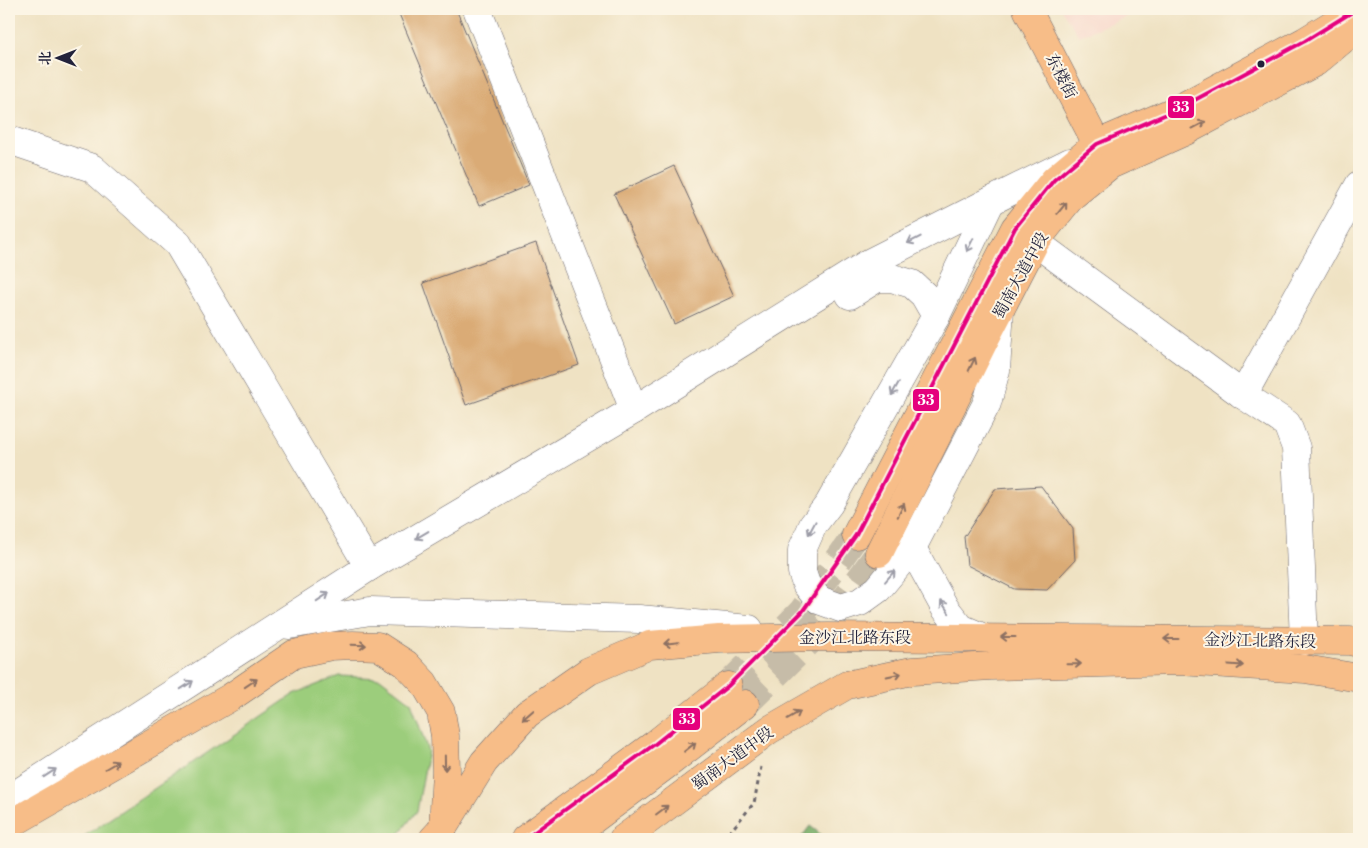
<svg xmlns="http://www.w3.org/2000/svg" width="1368" height="848" font-family="'Libre Bodoni','Noto Serif SC',serif">
  <style>
    .built { fill: #f7d1c6 }
    .green { fill: #9ccd7c; stroke: #5f785c }
    .forest { fill: #7db06c; stroke: #506954 }
    .building { fill: #daab76 }
    .lines { fill: none; stroke-linecap: round; stroke-linejoin: round }
    .major-tunnel { stroke: #c6bca8; stroke-width: 28; stroke-dasharray: 28 14; stroke-linecap: butt }
    .minor-casing { stroke: #6a656b; stroke-width: 29 }
    .major-casing { stroke: #6a656b; stroke-width: 29 }
    .highway-casing { stroke: #6a656b; stroke-width: 29 }
    .path { stroke: #6a656b; stroke-width: 3; stroke-dasharray: 4 4; stroke-linecap: butt }
    .minor { stroke: #fff; stroke-width: 28 }
    .major { stroke: #f7bd88; stroke-width: 28 }
    .highway { stroke: #f7bd88; stroke-width: 28 }
    .bus-1-casing { stroke: #fcf5e5; stroke-width: 8 }
    .bus-1 { stroke: #e5007d; stroke-width: 4 }
    .oneway { stroke: #8c7062 }
    .oneway2 { stroke: #9c9ca7 }
    .bus-dot { fill: #22223b; stroke: #fcf5e5; stroke-width: 2 }
    .labels { text-anchor: middle; stroke-width: 4; stroke-linejoin: round; paint-order: stroke }
    .street-label { font-size: 16px; fill: #22223b; stroke: #fcf5e5 }
    .line-badge { stroke: #fcf5e5; stroke-width: 2 }
    .badge-label { font-size: 14px; text-anchor: middle; font-weight: bold; fill: #fff }
  </style>
  <rect width="100%" height="100%" fill="#fcf5e5"/>
  <filter id="ink" filterUnits="userSpaceOnUse"><feTurbulence type="fractalNoise" baseFrequency=".02" numOctaves="2"/><feDisplacementMap in="SourceGraphic" scale="10" xChannelSelector="R" yChannelSelector="G"/><feConvolveMatrix kernelMatrix="1 2 1 2 8 2 1 2 1" color-interpolation-filters="sRGB"/></filter>
  <filter id="wash" filterUnits="userSpaceOnUse"><feTurbulence type="fractalNoise" baseFrequency=".0096" numOctaves="4" result="noise"/><feDisplacementMap in="SourceGraphic" scale="20" xChannelSelector="R" yChannelSelector="G"/><feGaussianBlur stdDeviation="1.12" result="paint"/><feColorMatrix in="noise" values="0 0 0 0 0 0 0 0 0 0 0 0 0 0 0 0 0 1.4 0 .05"/><feComposite in="paint" operator="in"/></filter>
  <g filter="url(#wash)">
    <rect width="100%" height="100%" fill="#efe2c3"/>
    <path class="built" d="M1061,9H1145L1079,36Z"/>
    <path class="green" d="M339,676L380,678L411,702L428,751L417,811L395,839H80L294,694Z"/>
    <path class="forest" d="M810,826L827,839H800Z"/>
    <g id="blocks">
      <g class="building">
        <path d="M397,9H456L529,185L479,206Z"/>
        <path d="M674,166L734,296L674,324L614,194Z"/>
        <path d="M536,243L579,365L466,405L423,283Z"/>
        <path d="M1041,486L1073,529L1075,560L1047,590L1014,589L967,565L964,537L995,489Z"/>
      </g>
    </g>
  </g>
  <g filter="url(#ink)">
    <use href="#blocks" fill-opacity="0" stroke="#6a656b" stroke-width="1"/>
    <g class="lines">
      <g class="major-tunnel">
        <path d="M728,686L802,612L856,535"/>
        <path d="M745,704L829,622L879,553"/>
      </g>
      <defs>
        <g id="minor">
          <path d="M477,9L634,410"/>
          <path d="M9,140L92,168L178,244L369,567"/>
          <path d="M991,201L936,316L829,504L813,525L802,550V572L806,584L819,600L841,608L860,602L878,589L912,548L987,403L996,370L1000,309"/>
          <path d="M1035,242L1243,395L1287,424L1296,448L1304,641"/>
          <path d="M850,295L877,278H892L912,284L924,295L936,316"/>
          <path d="M1243,395L1359,185"/>
          <path d="M912,548L945,608L961,628L982,637"/>
          <path d="M289,625L370,611L639,619L749,629"/>
          <path d="M9,799L369,567L634,410L867,264L991,201L1070,162"/>
        </g>
        <g id="major">
          <path d="M1027,9L1097,144"/>
          <path d="M856,535L1015,228L1054,180L1097,144L1176,110L1305,41L1357,9"/>
          <path d="M879,553L985,339L1035,242L1072,196L1110,165L1186,131L1316,62L1359,26"/>
          <path d="M9,825L231,697L294,654L331,646L353,645L378,646L406,664L424,683L441,712L445,736L446,771L443,828"/>
          <path d="M525,839L655,744L728,686"/>
          <path d="M567,839L669,763L745,704"/>
        </g>
        <g id="highway">
          <path d="M433,839L443,828L484,762L527,714L589,671L650,645L719,639L828,637L1350,641L1359,643"/>
          <path d="M623,839L769,730L847,685L912,671L991,666L1179,661L1305,669L1359,678"/>
        </g>
      </defs>
      <use href="#minor" class="minor-casing"/>
      <use href="#major" class="major-casing"/>
      <use href="#highway" class="highway-casing"/>
      <path class="path" d="M724,839L754,803L761,767"/>
      <use href="#minor" class="minor"/>
      <use href="#major" class="major"/>
      <use href="#highway" class="highway"/>
      <defs>
        <path id="bus-1" d="M525,839L655,744L728,686L802,612L856,535L1015,228L1054,180L1097,144L1176,110L1305,41L1357,9"/>
      </defs>
      <use href="#bus-1" class="bus-1-casing"/>
      <use href="#bus-1" class="bus-1"/>
    </g>
    <defs><path id="oneway-shaft" d="M-6 0H5M1.5-3L5.5 0L1.5 3" fill="none" stroke-width="1.6" stroke-linecap="round" stroke-linejoin="round" transform="scale(1.25)"/></defs>
    <g class="oneway">
      <use href="#oneway-shaft" transform="translate(1199 125) rotate(-28)"/>
      <use href="#oneway-shaft" transform="translate(1062 208) rotate(-51)"/>
      <use href="#oneway-shaft" transform="translate(972 364) rotate(-64)"/>
      <use href="#oneway-shaft" transform="translate(901 510) rotate(-64)"/>
      <use href="#oneway-shaft" transform="translate(1008 637) rotate(-180)"/>
      <use href="#oneway-shaft" transform="translate(1171 639) rotate(-180)"/>
      <use href="#oneway-shaft" transform="translate(671 643) rotate(174)"/>
      <use href="#oneway-shaft" transform="translate(359 645) rotate(2)"/>
      <use href="#oneway-shaft" transform="translate(1074 664) rotate(-1)"/>
      <use href="#oneway-shaft" transform="translate(1236 665) rotate(4)"/>
      <use href="#oneway-shaft" transform="translate(894 675) rotate(-12)"/>
      <use href="#oneway-shaft" transform="translate(251 683) rotate(-34)"/>
      <use href="#oneway-shaft" transform="translate(528 715) rotate(139)"/>
      <use href="#oneway-shaft" transform="translate(794 715) rotate(-30)"/>
      <use href="#oneway-shaft" transform="translate(690 747) rotate(-38)"/>
      <use href="#oneway-shaft" transform="translate(445 763) rotate(89)"/>
      <use href="#oneway-shaft" transform="translate(112 765) rotate(-30)"/>
      <use href="#oneway-shaft" transform="translate(662 810) rotate(-37)"/>
    </g>
    <g class="oneway2">
      <use href="#oneway-shaft" transform="translate(914 240) rotate(153)"/>
      <use href="#oneway-shaft" transform="translate(970 245) rotate(116)"/>
      <use href="#oneway-shaft" transform="translate(895 389) rotate(119)"/>
      <use href="#oneway-shaft" transform="translate(812 528) rotate(118)"/>
      <use href="#oneway-shaft" transform="translate(422 535) rotate(149)"/>
      <use href="#oneway-shaft" transform="translate(890 576) rotate(-49)"/>
      <use href="#oneway-shaft" transform="translate(323 597) rotate(-33)"/>
      <use href="#oneway-shaft" transform="translate(945 607) rotate(-124)"/>
      <use href="#oneway-shaft" transform="translate(187 685) rotate(-33)"/>
      <use href="#oneway-shaft" transform="translate(50 773) rotate(-33)"/>
    </g>
  </g>
  <circle class="bus-dot" cx="1261" cy="64" r="4.5"/>
  <g class="labels">
    <g class="street-label">
      <text transform="translate(1062 76) rotate(63)" y="6">东楼街</text>
      <text transform="translate(1020 275) rotate(-61)" y="6">蜀南大道中段</text>
      <text x="855" y="643">金沙江北路东段</text>
      <text transform="translate(1260 640) rotate(1)" y="6">金沙江北路东段</text>
      <text transform="translate(732 758) rotate(-36)" y="6">蜀南大道中段</text>
    </g>
  </g>
  <g class="line-badge">
    <rect x="1167" y="95" width="28" height="24" rx="5" fill="#e5007d"/>
    <rect x="912" y="388" width="28" height="24" rx="5" fill="#e5007d"/>
    <rect x="672" y="707" width="29" height="24" rx="5" fill="#e5007d"/>
  </g>
  <g class="badge-label">
    <text x="1181" y="112">33</text>
    <text x="926" y="405">33</text>
    <text x="687" y="724">33</text>
  </g>
  <rect width="1368" height="848" fill="none" stroke="#fcf5e5" stroke-width="30"/>
  <g transform="translate(58 58) rotate(270)" stroke="#fcf5e5" stroke-width="4" paint-order="stroke">
  <path d="M0-4L9 19L0 12L-9 19Z" fill="#22223b"/>
  <text y="-8" font-size="14" font-weight="bold" text-anchor="middle" fill="#22223b">北</text>
  </g>
</svg>
